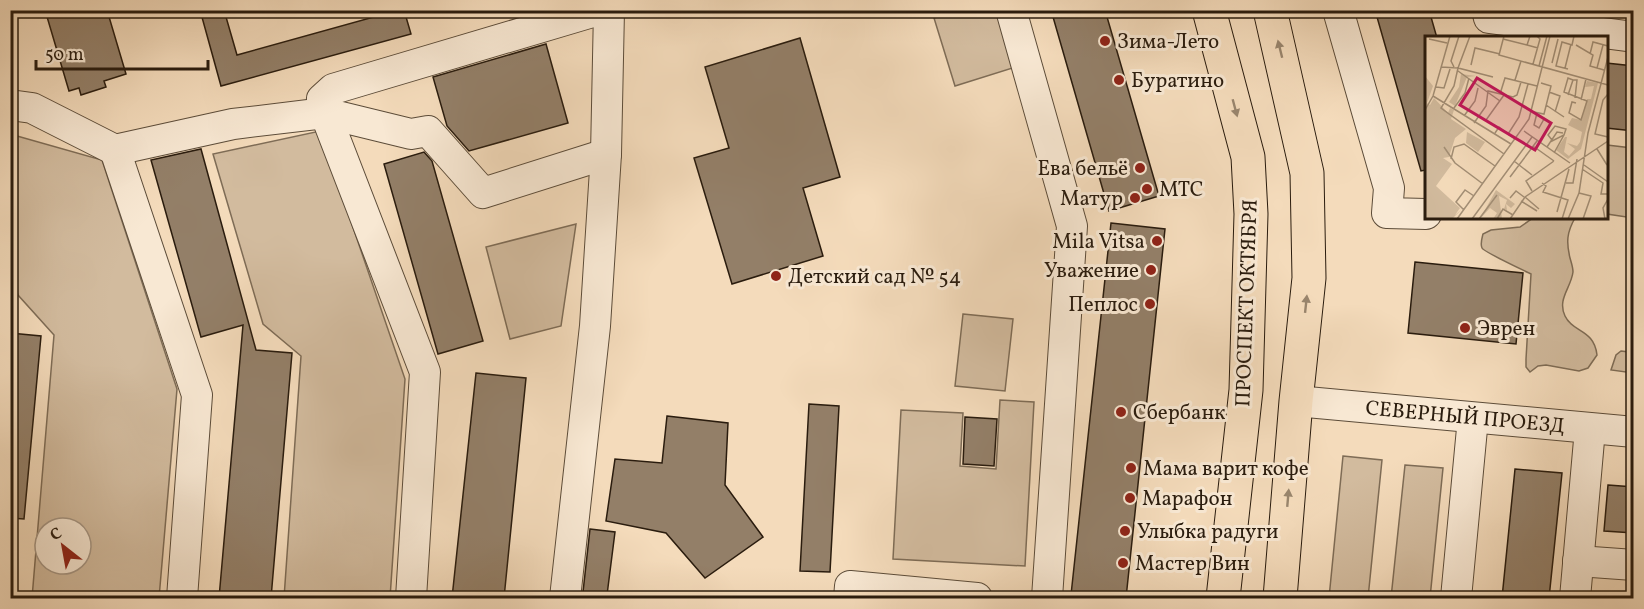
<svg xmlns="http://www.w3.org/2000/svg" width="1644" height="609" font-family="Vollkorn,serif">
  <style>
    .green { fill: #d2bb9e; stroke: #7e6c56; stroke-width: 1.5; fill-rule: evenodd }
    .building { fill: #937f68; stroke: #2a1c0e; stroke-width: 1.5 }
    .lines { fill: none; stroke-linecap: round; stroke-linejoin: round }
    .minor-casing { stroke: #5c4c39; stroke-width: 32 }
    .major-casing { stroke: #2a1c0e; stroke-width: 35 }
    .minor { stroke: #f8e8d3; stroke-width: 30 }
    .major { stroke: #f4dbbb; stroke-width: 33 }
    .oneway { fill: #99856d }
    .poi-dot { fill: #8f2418; stroke: #f8e8d3; stroke-width: 2 }
    .labels { text-anchor: middle; stroke-width: 6; stroke-linejoin: round; paint-order: stroke }
    .poi-label { font-size: 21px; fill: #2a1c0e; stroke: #f8e8d3; text-anchor: start }
    .street-label { font-size: 21px; fill: #2a1c0e; stroke: #f8e8d3 }
    .inset-road { fill: none; stroke: #a38f76; stroke-width: 1.5 }
    .view { fill: #c2185b; fill-opacity: 0.15; stroke: #c2185b; stroke-width: 3 }
    .inset-edge { fill: none; stroke: #2a1c0e; stroke-width: 3 }
  </style>
  <rect width="100%" height="100%" fill="#f4dbbb"/>
  <filter id="stains"><feTurbulence type="fractalNoise" baseFrequency=".00333" numOctaves="4"/><feColorMatrix values="0 0 0 0 .2 0 0 0 0 .09 0 0 0 0 .02 0 0 0 .5 -.17"/></filter>
  <radialGradient id="worn" r=".72"><stop offset=".6" stop-color="#630" stop-opacity="0"/><stop offset="1" stop-color="#630" stop-opacity=".3"/></radialGradient>
  <g class="green">
    <path d="M959,11H1006L1022,65L955,86L934,18Z"/>
    <path d="M320,131L405,379L390,598H284L301,356L263,324L213,154Z"/>
    <path d="M10,134L102,160L177,389L159,598H32L54,335L18,295L11,272ZM45,528H81V564H45Z"/>
    <path d="M1607,145L1632,148L1633,152V218L1607,214Z"/>
    <path d="M1533,218H1575C1567,232 1566,242 1570,258C1571,262 1573,267 1573,272C1571,288 1557,299 1565,316C1573,333 1594,329 1597,355L1588,368L1579,371L1546,365L1538,366L1530,372L1526,367V359L1531,274C1523,270 1484,252 1482,248C1480,244 1482,238 1483,234L1491,230L1520,227Z"/>
    <path d="M576,224L561,326L510,339L486,247Z"/>
    <path d="M963,314L1013,319L1005,391L955,386Z"/>
    <path d="M1621,351L1629,352L1633,362V373L1611,370L1616,355Z"/>
    <path d="M1000,400L1034,402L1025,566L893,559L901,410L963,413L960,466L996,469Z"/>
    <path d="M1343,456L1382,460L1368,598H1329Z"/>
    <path d="M1405,465L1443,468L1430,598H1391Z"/>
  </g>
  <g class="building">
    <path d="M45,10H107L126,74L104,81L106,87L81,95L79,88L69,91Z"/>
    <path d="M200,10H224L237,55L381,15L380,10H404L411,34L221,86Z"/>
    <path d="M1051,10H1105L1159,196L1109,211Z"/>
    <path d="M1375,10H1429L1437,38H1426V170L1421,171Z"/>
    <path d="M800,38L840,177L803,188L823,256L732,284L694,158L729,148L705,67Z"/>
    <path d="M546,44L568,123L469,151L447,126L433,77Z"/>
    <path d="M1606,63L1634,66V131L1606,128Z"/>
    <path d="M201,149L256,350L292,353L271,598H219L243,325L201,337L151,160Z"/>
    <path d="M424,152L432,161L483,341L438,354L384,164Z"/>
    <path d="M1111,223L1165,229L1126,598L1071,595Z"/>
    <path d="M1415,262L1523,273L1516,344L1408,333Z"/>
    <path d="M10,333L41,336L24,519L10,518Z"/>
    <path d="M476,373L526,378L504,598H452Z"/>
    <path d="M809,404L839,406L830,572L800,571Z"/>
    <path d="M667,416L728,423L725,485L763,537L705,578L666,533L606,521L615,459L662,463Z"/>
    <path d="M965,417L997,419L994,466L963,464Z"/>
    <path d="M1515,469L1562,473L1549,598H1502Z"/>
    <path d="M1608,485L1634,487V533L1604,531Z"/>
    <path d="M590,529L615,532L607,595L583,592Z"/>
  </g>
  <g class="lines">
    <defs>
      <g id="minor">
        <path d="M1011,10L1072,226L1047,598"/>
        <path d="M1338,10L1389,188L1387,213L1426,214"/>
        <path d="M1487,10L1489,18L1634,37"/>
        <path d="M10,105L32,108L115,150L233,124L325,113L411,134L428,131L483,193L606,154"/>
        <path d="M115,150L197,395L182,598"/>
        <path id="s1" d="M1296,401L1634,432"/>
        <path d="M1578,561L1634,565"/>
        <path d="M411,598L425,372L325,113L322,99L333,89L599,10"/>
        <path d="M565,598L595,326L606,154L609,10"/>
        <path d="M849,598L850,586L977,598"/>
        <path d="M1456,598L1473,418"/>
        <path d="M1575,598L1590,429"/>
      </g>
      <g id="major">
        <path d="M1209,10L1248,157L1251,214L1246,390L1223,598"/>
        <path d="M1270,10L1307,173L1309,278L1296,401L1280,598"/>
      </g>
    </defs>
    <use href="#minor" class="minor-casing"/>
    <use href="#major" class="major-casing"/>
    <use href="#minor" class="minor"/>
    <use href="#major" class="major"/>
  </g>
  <defs><path id="oneway-solid" d="M-6-.8H1V-3.2L6.5 0L1 3.2V.8H-6Z" transform="scale(1.5)"/></defs>
  <g class="oneway">
    <use href="#oneway-solid" transform="translate(1280 49) rotate(-104)"/>
    <use href="#oneway-solid" transform="translate(1235 108) rotate(75)"/>
    <use href="#oneway-solid" transform="translate(1306 304) rotate(-84)"/>
    <use href="#oneway-solid" transform="translate(1288 498) rotate(-85)"/>
  </g>
  <g class="poi-dot">
    <circle cx="1105" cy="41" r="6"/>
    <circle cx="1119" cy="80" r="6"/>
    <circle cx="1140" cy="168" r="6"/>
    <circle cx="1147" cy="189" r="6"/>
    <circle cx="1135" cy="198" r="6"/>
    <circle cx="1157" cy="241" r="6"/>
    <circle cx="1151" cy="270" r="6"/>
    <circle cx="776" cy="276" r="6"/>
    <circle cx="1150" cy="304" r="6"/>
    <circle cx="1465" cy="328" r="6"/>
    <circle cx="1121" cy="412" r="6"/>
    <circle cx="1131" cy="468" r="6"/>
    <circle cx="1130" cy="498" r="6"/>
    <circle cx="1125" cy="531" r="6"/>
    <circle cx="1123" cy="563" r="6"/>
  </g>
  <g class="labels">
    <g class="poi-label">
      <text x="1117" y="48">Зима-Лето</text>
      <text x="1131" y="87">Буратино</text>
      <text x="1128" y="175" text-anchor="end">Ева бельё</text>
      <text x="1159" y="196">МТС</text>
      <text x="1123" y="205" text-anchor="end">Матур</text>
      <text x="1145" y="248" text-anchor="end">Mila Vitsa</text>
      <text x="1139" y="277" text-anchor="end">Уважение</text>
      <text x="788" y="283">Детский сад № 54</text>
      <text x="1138" y="311" text-anchor="end">Пеплос</text>
      <text x="1477" y="335">Эврен</text>
      <text x="1133" y="419">Сбербанк</text>
      <text x="1143" y="475">Мама варит кофе</text>
      <text x="1142" y="505">Марафон</text>
      <text x="1137" y="538">Улыбка радуги</text>
      <text x="1135" y="570">Мастер Вин</text>
    </g>
    <g class="street-label">
      <text transform="translate(1246 303) rotate(-88)" y="7">ПРОСПЕКТ ОКТЯБРЯ</text>
      <text dy="7" stroke="none"><textPath href="#s1" startOffset="170">СЕВЕРНЫЙ ПРОЕЗД</textPath></text>
    </g>
  </g>
  <g transform="translate(1425 36)">
    <rect width="183" height="183" fill="#f4dbbb"/>
    <path d="M36,38L51,40L42,41L30,70L24,66L34,51ZM0,40L8,50L2,67L5,69L9,62L23,77L25,72L29,74L26,83L41,93L30,102L24,121L18,122L27,128L11,150L35,172L30,179L36,174L27,183H0ZM162,45L173,47L156,113L143,123L131,114L140,101H142L139,116L144,120L150,113L142,107L152,110L155,106L157,96L143,89L147,82L156,84L162,63H166L169,50L160,51ZM42,96L60,106L53,116L41,107ZM71,154L90,168L86,172L81,168L82,174L79,173L82,164L74,160L77,183H68L72,177L65,172L55,183Z" fill="#d2bb9e"/>
    <path class="inset-road" d="M79,0L74,19L183,49M105,0L102,9L113,12M4,3L22,7M78,3L102,9M151,9L168,19L165,30L179,34M165,18L168,6L183,10M127,27L133,3M108,28L115,3L112,0M46,29L50,12L75,18M114,30L122,0M16,31L33,32L45,0M29,31L26,25L34,0M140,32L146,8M172,32L178,9M143,33L131,30L137,6L147,9L149,0M33,35L75,65M68,41L33,32L29,50L16,72L79,118M90,44L96,25M148,44L143,42L139,56L162,65L156,84L144,77L147,66L151,67M11,51L19,52L25,33M124,56L135,60L130,76M75,58L80,42L112,50M183,58L178,64L170,98L183,101M143,59L148,44H152L150,62M8,60L86,108M156,64L161,43M121,69L139,81M29,72L40,57L44,42M0,74L8,60L25,0M109,76L119,78L126,50L116,47M112,77L109,89L114,92L119,83M39,80L50,65L53,52M64,86L61,84L79,59M49,87L61,70L63,55L88,61L92,59L96,46M99,95L145,127M70,97L74,91L83,98M90,103L83,98L94,81L103,48M125,106L139,99L141,93L130,90L123,99L127,104M108,110L129,125M19,111L30,127L58,148M122,111L132,96L138,97M172,113L182,129M129,117L139,99M26,123L29,111L39,108L70,130M89,125L107,139M159,129L183,146M157,133L178,147L176,158H183M85,141L112,105M117,147L121,150L118,156L143,164L137,183M141,147H148L152,123M107,155L101,145L129,125M154,157L166,160L158,183M100,161L114,173M85,162L91,155L99,161M96,165L112,175M39,174L31,166L40,154L49,160M132,176L144,133M32,183L104,83L125,0M47,183L107,101M54,183L72,159M72,183L78,173L88,179M85,183L100,161L183,105M143,183L154,157L163,97L183,21M180,183L178,172L183,163"/>
    <path class="view" d="M52,42L126,87L110,114L35,69Z"/>
    <rect width="183" height="183" class="inset-edge"/>
  </g>
  <rect width="1644" height="609" fill="none" stroke="#f4dbbb" stroke-width="36"/>
  <rect x="12" y="12" width="1620" height="585" fill="none" stroke="#2a1c0e" stroke-width="3"/>
  <rect x="18" y="18" width="1608" height="573" fill="none" stroke="#2a1c0e" stroke-width="1.5"/>
  <g transform="translate(63 546) rotate(329)"><circle r="28" fill="#f8e8d3" stroke="#a69684" stroke-width="1.5"/>
  <path d="M0-4.5L10 22L0 15L-10 22Z" fill="#8f2418"/>
  <text y="-9" font-size="16" font-weight="bold" text-anchor="middle" fill="#2a1c0e">С</text>
  </g>
  <path d="M36 60v9h172v-9" fill="none" stroke="#2a1c0e" stroke-width="3"/>
  <text x="45" y="60" font-size="18" fill="#2a1c0e" stroke="#f8e8d3" stroke-width="4.5" paint-order="stroke">50 m</text>
  <rect width="100%" height="100%" filter="url(#stains)"/>
  <rect width="100%" height="100%" fill="url(#worn)"/>
</svg>
